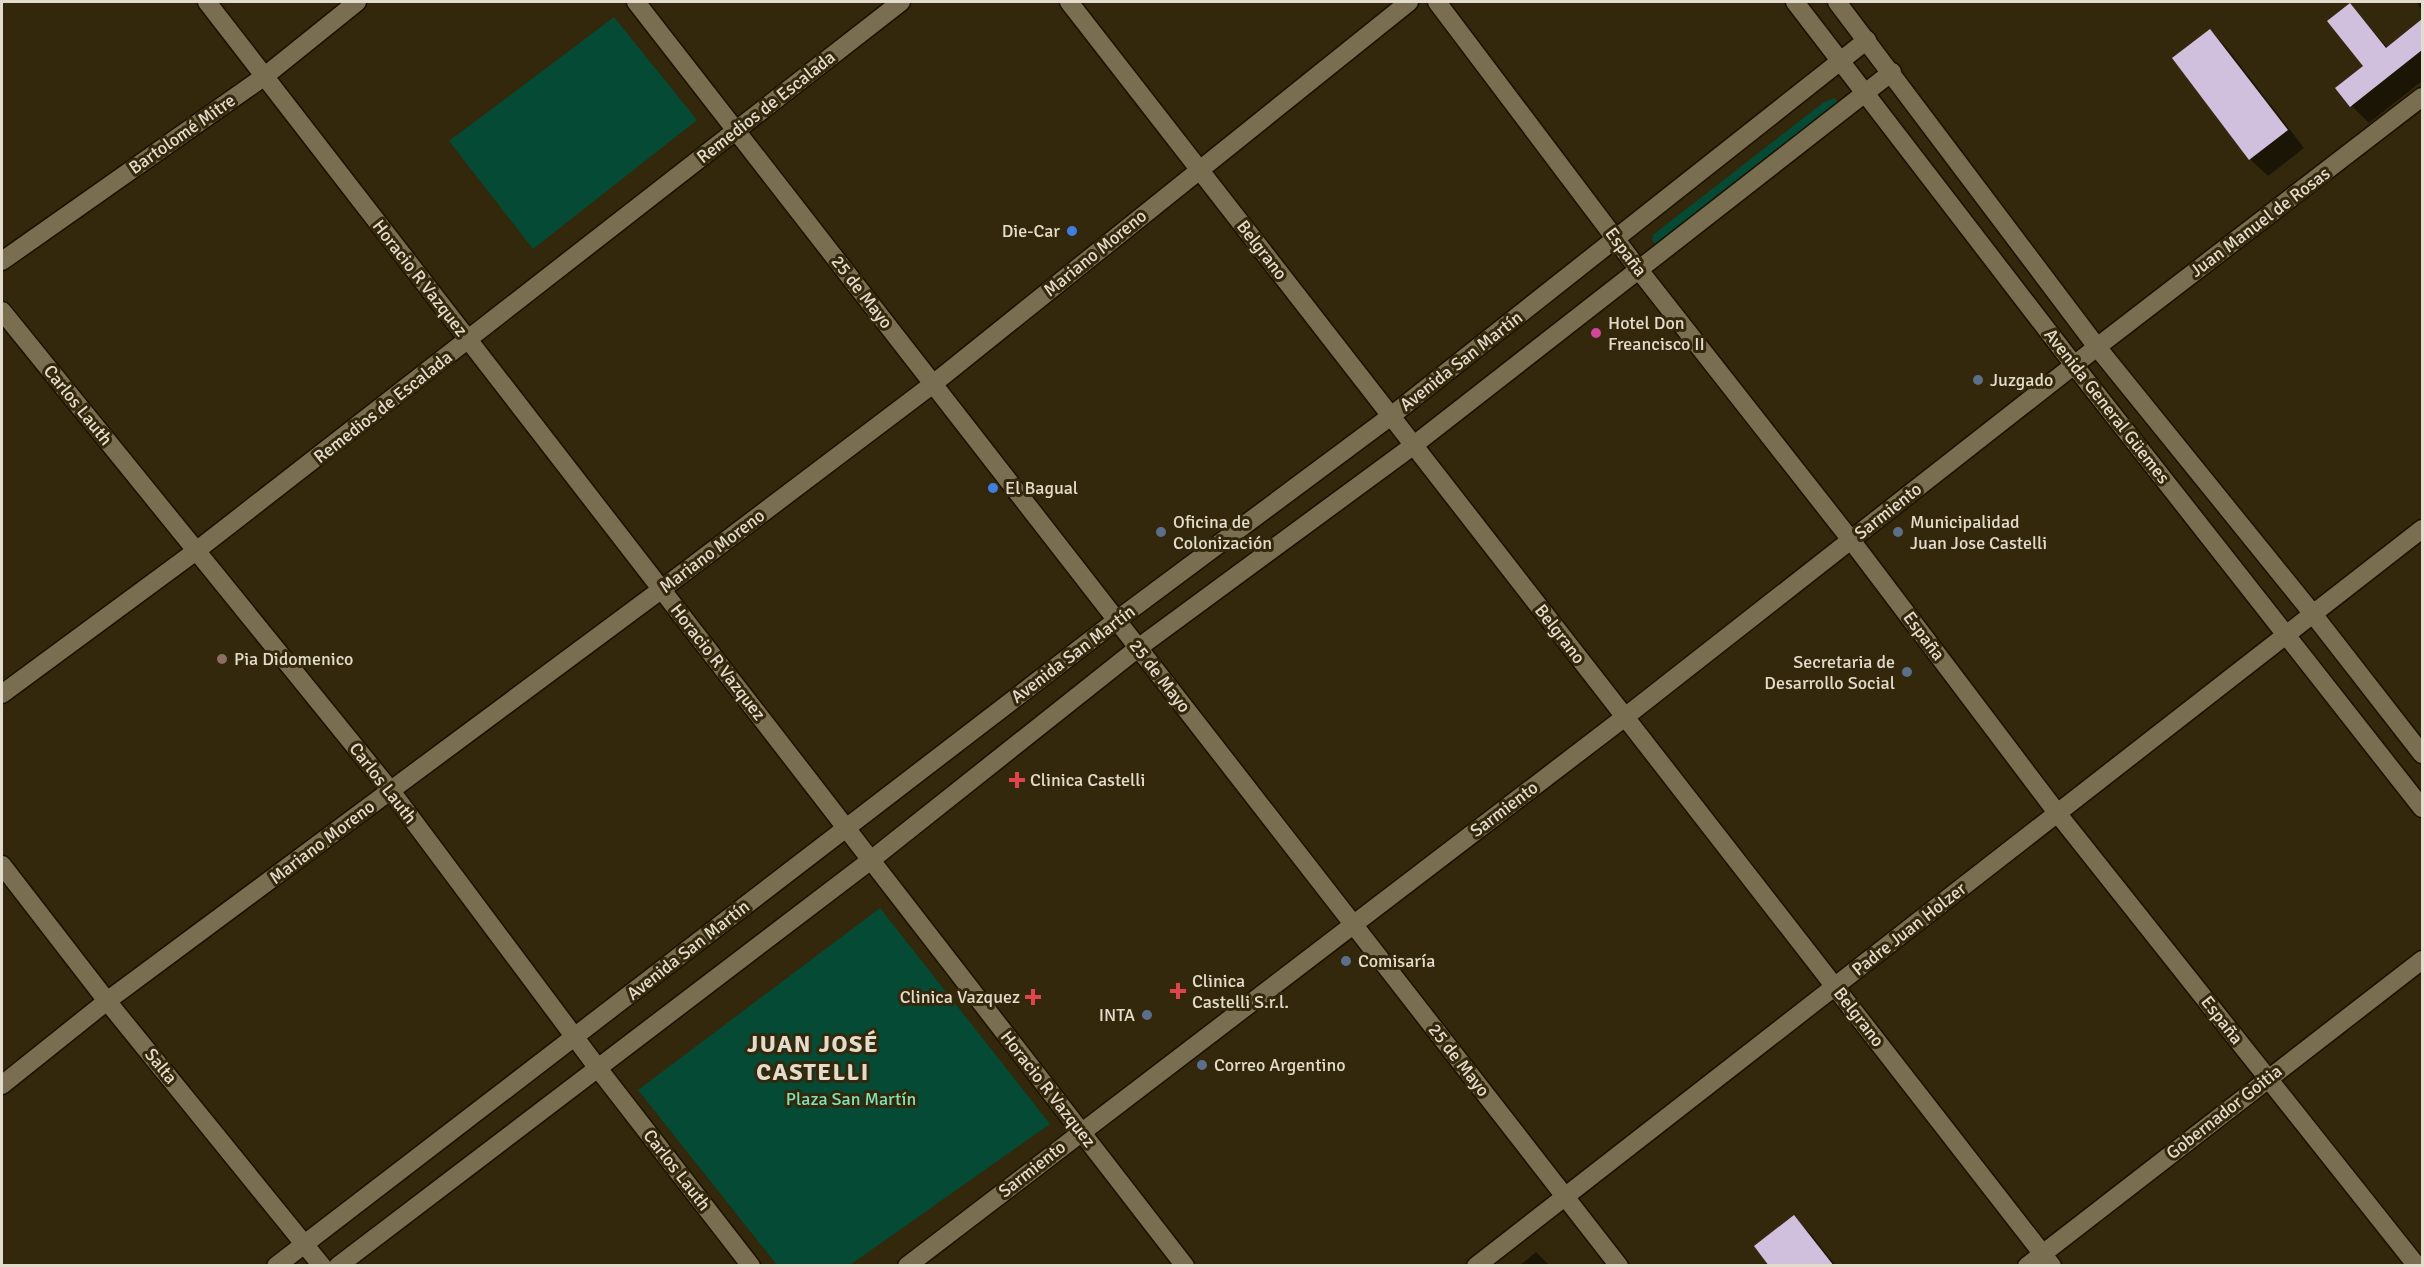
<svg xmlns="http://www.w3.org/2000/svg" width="2424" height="1267" font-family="Signika,sans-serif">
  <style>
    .green { fill: #044a34 }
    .shadow { fill: #0007 }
    .building { fill: #d1bfde }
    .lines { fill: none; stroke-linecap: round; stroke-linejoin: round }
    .minor-casing { stroke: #1a1000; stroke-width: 21 }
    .secondary-casing { stroke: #1a1000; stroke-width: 21 }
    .minor { stroke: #7a6e50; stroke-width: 18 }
    .secondary { stroke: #7a6e50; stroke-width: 18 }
    .shop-dot { fill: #3f7fe0; stroke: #33280b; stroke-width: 2 }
    .hotel-dot { fill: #d1479c; stroke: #33280b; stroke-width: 2 }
    .service-dot { fill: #5c6f8a; stroke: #33280b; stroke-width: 2 }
    .education-dot { fill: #8d6e63; stroke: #33280b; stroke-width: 2 }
    .health-dot { fill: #e0444e; stroke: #33280b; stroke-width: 2 }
    .labels { text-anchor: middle; stroke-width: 6; stroke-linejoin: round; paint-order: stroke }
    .street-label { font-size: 18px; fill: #e3dccc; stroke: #33280b }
    .poi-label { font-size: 18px; fill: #e3dccc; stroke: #33280b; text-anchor: start }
    .park-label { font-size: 18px; fill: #7fe2b8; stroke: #33280b }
    .district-label { font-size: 24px; font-weight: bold; letter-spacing: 1.5px; fill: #e3dccc; stroke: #33280b }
  </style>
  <rect width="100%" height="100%" fill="#33280b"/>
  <g class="green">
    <path d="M614,17L697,120L533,249L449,141Z"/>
    <path d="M1835,98L1838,103L1656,245L1652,240L1654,234L1824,102Z"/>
    <path d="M880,908L1050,1124L850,1265H777L638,1090Z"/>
  </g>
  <g class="shadow">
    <path d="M2416,2H2422V10Z"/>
    <path d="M2350,5L2388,48L2422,21V81L2369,123L2352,106L2365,67Z"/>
    <path d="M2210,30L2227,48L2304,148L2268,176L2250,159Z"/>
    <path d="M1794,1217L1811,1234L1836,1266H1766Z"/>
    <path d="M1536,1252L1550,1266H1519Z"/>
  </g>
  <g class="building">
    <path d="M2350,3L2386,48L2422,19V50L2350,107L2335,88L2363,66L2327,21Z"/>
    <path d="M2210,29L2288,130L2249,160L2172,58Z"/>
    <path d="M1794,1215L1834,1266H1769L1754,1246Z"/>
  </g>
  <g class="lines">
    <defs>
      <g id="minor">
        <path d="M207,2L1185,1266"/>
        <path d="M636,2L1619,1266"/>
        <path d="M1069,2L2052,1266"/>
        <path d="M1437,2L1639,270L1851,540L2058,814L2417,1266"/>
        <path d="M2,261L265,76L357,2"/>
        <path d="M2,311L391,791L597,1067L751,1266"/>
        <path d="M2,694L196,551L901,2"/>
        <path d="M2,865L107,1001L322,1266"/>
        <path d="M2,1085L107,1001L662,589L933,384L1409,2"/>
        <path d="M907,1266L1625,717L2097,347L2422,97"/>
        <path d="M1476,1266L2422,529"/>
        <path d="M2027,1266L2422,960"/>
      </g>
      <g id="secondary">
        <path d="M1795,2L2074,365L2422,808"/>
        <path d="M1837,2L2097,347L2313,614L2422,754"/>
        <path d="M276,1266L1117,620L1391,416L1867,40"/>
        <path d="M338,1266L871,860L1138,648L1414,445L1892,72"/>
      </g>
    </defs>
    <use href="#minor" class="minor-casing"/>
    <use href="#secondary" class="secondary-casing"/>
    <use href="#minor" class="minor"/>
    <use href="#secondary" class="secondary"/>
  </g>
  <g class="shop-dot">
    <circle cx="1072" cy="231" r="6"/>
    <circle cx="993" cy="488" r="6"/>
  </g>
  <circle class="hotel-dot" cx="1596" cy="333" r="6"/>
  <g class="service-dot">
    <circle cx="1978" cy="380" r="6"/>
    <circle cx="1161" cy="532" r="6"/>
    <circle cx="1898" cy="532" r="6"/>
    <circle cx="1907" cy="672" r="6"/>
    <circle cx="1346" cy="961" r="6"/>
    <circle cx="1147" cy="1015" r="6"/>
    <circle cx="1202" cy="1065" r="6"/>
  </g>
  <circle class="education-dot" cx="222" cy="659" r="6"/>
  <g class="health-dot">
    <path d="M1014 771h6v6h6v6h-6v6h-6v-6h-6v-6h6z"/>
    <path d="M1175 982h6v6h6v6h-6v6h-6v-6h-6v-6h6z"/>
    <path d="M1030 988h6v6h6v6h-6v6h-6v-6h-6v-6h6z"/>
  </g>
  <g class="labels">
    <g class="street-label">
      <text transform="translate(766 107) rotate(-38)" y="6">Remedios de Escalada</text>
      <text transform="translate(182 134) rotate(-35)" y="6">Bartolomé Mitre</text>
      <text transform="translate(2260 222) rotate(-37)" y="6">Juan Manuel de Rosas</text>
      <text transform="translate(1262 250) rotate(52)" y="6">Belgrano</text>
      <text transform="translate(1626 252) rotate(53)" y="6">España</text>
      <text transform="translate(1095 253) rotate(-39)" y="6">Mariano Moreno</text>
      <text transform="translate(420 278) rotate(52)" y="6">Horacio R Vazquez</text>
      <text transform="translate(862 292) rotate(52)" y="6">25 de Mayo</text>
      <text transform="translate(1461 361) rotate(-38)" y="6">Avenida San Martín</text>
      <text transform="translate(78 405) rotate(51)" y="6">Carlos Lauth</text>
      <text transform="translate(2107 406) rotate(52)" y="6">Avenida General Güemes</text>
      <text transform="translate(383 407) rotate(-38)" y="6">Remedios de Escalada</text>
      <text transform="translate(1888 511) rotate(-38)" y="6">Sarmiento</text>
      <text transform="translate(712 551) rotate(-37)" y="6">Mariano Moreno</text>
      <text transform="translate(1560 634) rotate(52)" y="6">Belgrano</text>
      <text transform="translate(1924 636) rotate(53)" y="6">España</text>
      <text transform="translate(1073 654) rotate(-37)" y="6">Avenida San Martín</text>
      <text transform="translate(718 662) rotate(52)" y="6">Horacio R Vazquez</text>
      <text transform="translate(1160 676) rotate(52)" y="6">25 de Mayo</text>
      <text transform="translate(383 783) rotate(52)" y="6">Carlos Lauth</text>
      <text transform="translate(1504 809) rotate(-37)" y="6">Sarmiento</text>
      <text transform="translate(322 842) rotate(-37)" y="6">Mariano Moreno</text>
      <text transform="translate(1909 929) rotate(-38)" y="6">Padre Juan Holzer</text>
      <text transform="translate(688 950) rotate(-38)" y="6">Avenida San Martín</text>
      <text transform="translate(1859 1017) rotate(52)" y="6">Belgrano</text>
      <text transform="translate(2222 1020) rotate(52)" y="6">España</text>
      <text transform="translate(1459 1060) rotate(52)" y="6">25 de Mayo</text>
      <text transform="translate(161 1066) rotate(51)" y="6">Salta</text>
      <text transform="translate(1048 1089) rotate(52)" y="6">Horacio R Vazquez</text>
      <text transform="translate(2224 1112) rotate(-38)" y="6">Gobernador Goitia</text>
      <text transform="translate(1032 1169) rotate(-38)" y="6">Sarmiento</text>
      <text transform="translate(677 1170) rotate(52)" y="6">Carlos Lauth</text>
    </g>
    <g class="poi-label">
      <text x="1060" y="237" text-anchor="end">Die-Car</text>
      <text x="1608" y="329">Hotel Don<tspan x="1608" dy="21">Freancisco II</tspan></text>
      <text x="1990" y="386">Juzgado</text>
      <text x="1005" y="494">El Bagual</text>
      <text x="1173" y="528">Oficina de<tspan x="1173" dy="21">Colonización</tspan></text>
      <text x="1910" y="528">Municipalidad<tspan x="1910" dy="21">Juan Jose Castelli</tspan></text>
      <text x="234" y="665">Pia Didomenico</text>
      <text x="1895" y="668" text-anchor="end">Secretaria de<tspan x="1895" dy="21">Desarrollo Social</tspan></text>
      <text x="1030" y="786">Clinica Castelli</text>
      <text x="1358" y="967">Comisaría</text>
      <text x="1192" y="987">Clinica<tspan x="1192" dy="21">Castelli S.r.l.</tspan></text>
      <text x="1020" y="1003" text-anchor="end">Clinica Vazquez</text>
      <text x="1135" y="1021" text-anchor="end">INTA</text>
      <text x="1214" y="1071">Correo Argentino</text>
    </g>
    <g class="park-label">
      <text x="851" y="1105">Plaza San Martín</text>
    </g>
    <g class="district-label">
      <text x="813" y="1052">JUAN JOSÉ<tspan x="813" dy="28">CASTELLI</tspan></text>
    </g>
  </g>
  <rect width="2424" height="1267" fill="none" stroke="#e3dccc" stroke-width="6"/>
</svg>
